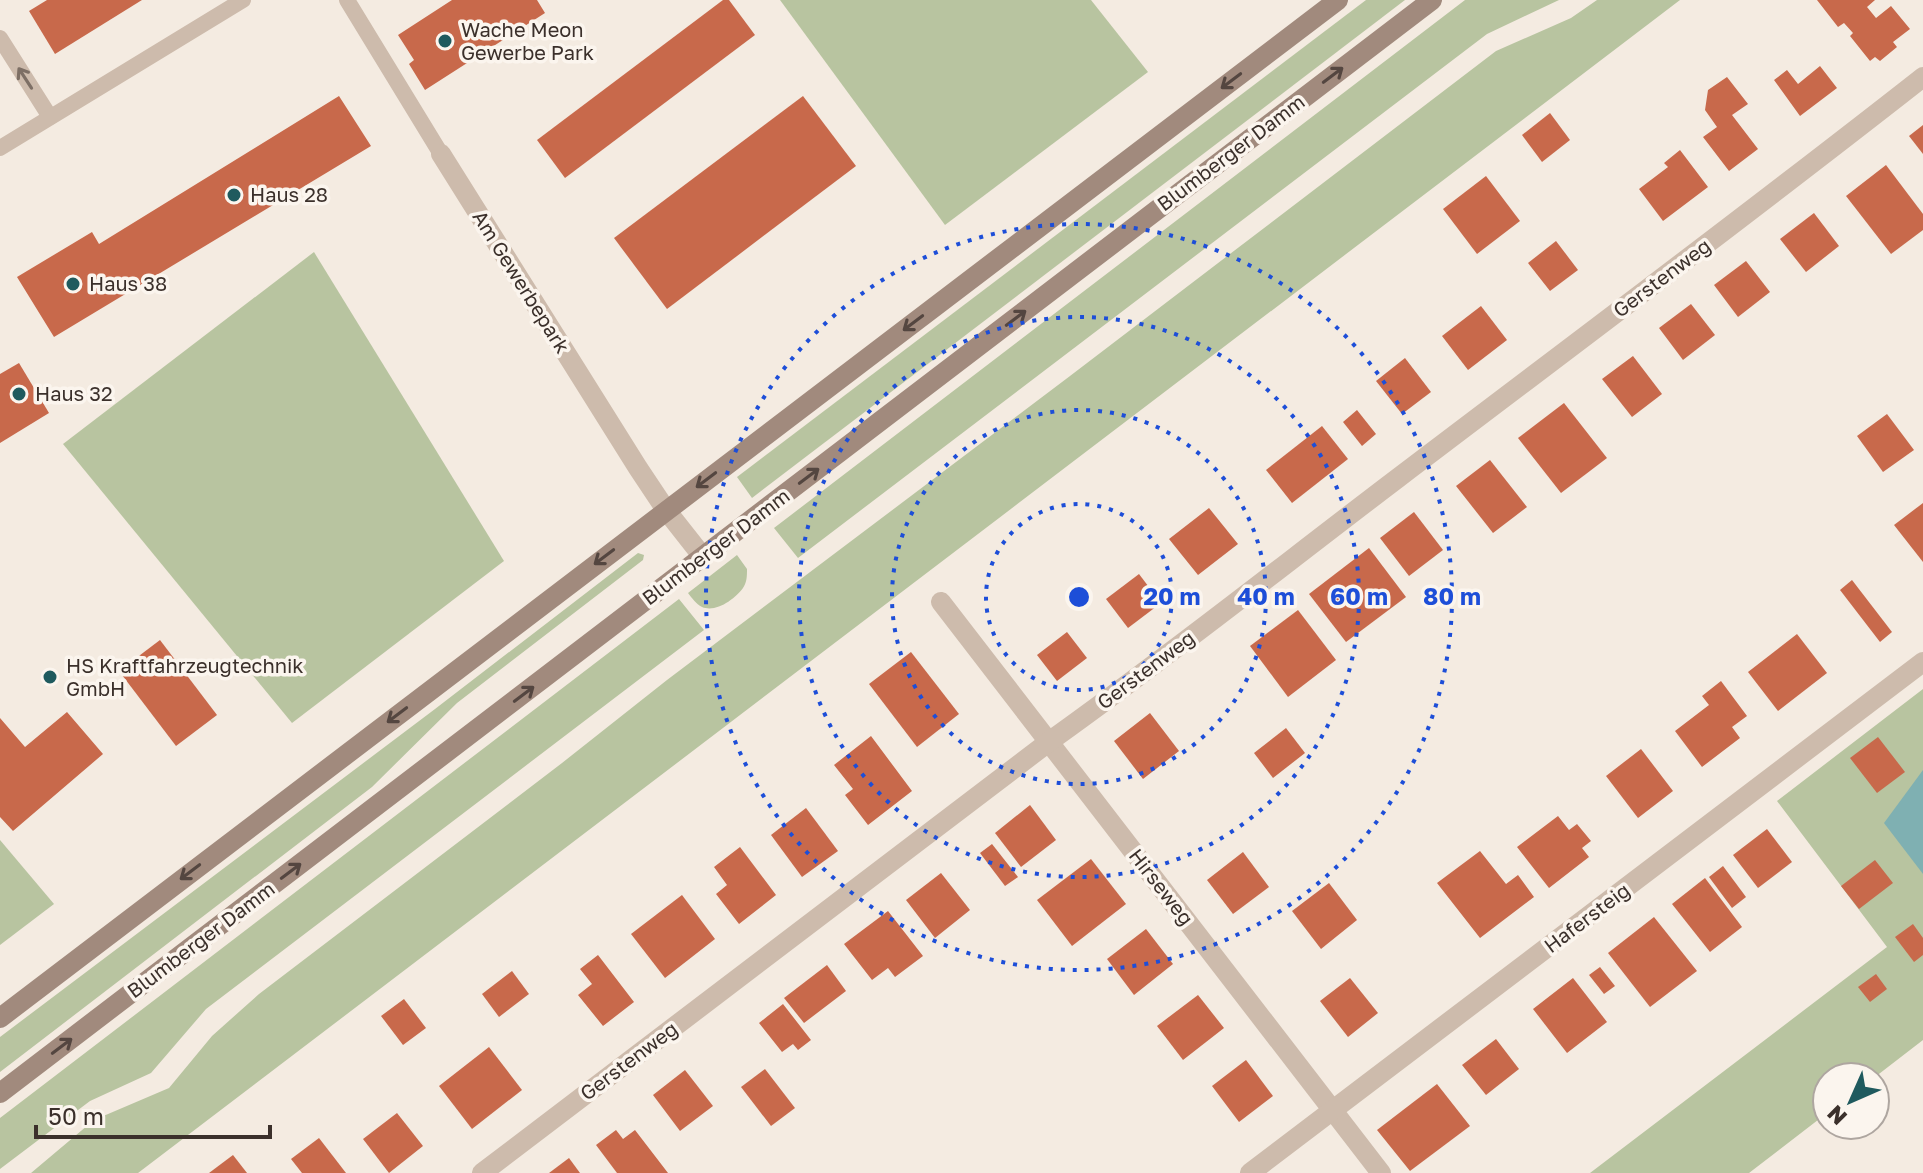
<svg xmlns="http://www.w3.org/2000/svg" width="1923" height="1173" font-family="'Golos Text',sans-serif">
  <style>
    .green { fill: #b8c4a0 }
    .water { fill: #7fb0b2 }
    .building { fill: #c8694b }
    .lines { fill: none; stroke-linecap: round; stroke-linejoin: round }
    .lane { stroke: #cdbbac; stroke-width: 16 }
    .street { stroke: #cdbbac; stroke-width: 20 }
    .secondary { stroke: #a18a7d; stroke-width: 20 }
    .oneway { stroke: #544640 }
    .oneway2 { stroke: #7d6f65 }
    .ring { fill: none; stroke: #1d4ed8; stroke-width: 4; stroke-dasharray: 4 8 }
    .poi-dot { fill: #1f5a5e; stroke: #fbf5ee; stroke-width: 3 }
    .labels { text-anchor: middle; stroke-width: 7; stroke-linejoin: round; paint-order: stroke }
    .poi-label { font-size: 20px; fill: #3b302b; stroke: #fbf5ee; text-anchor: start }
    .street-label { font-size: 20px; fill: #3b302b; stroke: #fbf5ee }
    .centre { fill: #1d4ed8; stroke: #fbf5ee; stroke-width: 4 }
    .ring-label { font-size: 24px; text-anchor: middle; font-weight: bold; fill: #1d4ed8; stroke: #fbf5ee; stroke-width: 7; stroke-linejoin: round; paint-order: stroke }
  </style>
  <rect width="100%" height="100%" fill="#f4ebe1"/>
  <g class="green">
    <path d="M780,0H1091L1148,72L945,225Z"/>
    <path d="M1366,0H1405L752,498L737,477Z"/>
    <path d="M1465,0H1559L1487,34L798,558L774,528Z"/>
    <path d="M1597,0H1680L138,1173H31L94,1120L169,1088L212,1036L259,994L562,763L667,680L1070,376L1496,51L1571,18Z"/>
    <path d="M314,252L504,561L292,723L63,444Z"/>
    <path d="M638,553L644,555L643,560L457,703L372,787L0,1072V1037L435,709Z"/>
    <path d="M737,555L747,569C747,576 747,582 743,588C735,599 716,613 702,607C696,604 692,598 688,593Z"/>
    <path d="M679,599L704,630L206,1009L151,1073L90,1101L0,1169V1118Z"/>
    <path d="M1923,689V1040L1875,1077H1827V1113L1749,1173H1590L1887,947L1777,801Z"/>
    <path d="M0,840L54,904L0,945Z"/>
  </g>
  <path class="water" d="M1923,770V874L1884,823Z"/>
  <g class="building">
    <path d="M47,0H142L55,54L29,11Z"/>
    <path d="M452,0H537L545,13L425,90L409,64L414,60L398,35Z"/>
    <path d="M723,0H729L755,35L565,178L537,140Z"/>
    <path d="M1817,0H1875L1867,7L1876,18L1891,6L1910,29L1893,42L1897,47L1880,61L1875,57L1870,61L1850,36L1853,33L1844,23L1838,27Z"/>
    <path d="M1820,66L1837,88L1800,116L1774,80L1787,70L1798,84Z"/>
    <path d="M1727,77L1748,104L1732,115L1758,149L1729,171L1703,137L1717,127L1705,110L1708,90Z"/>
    <path d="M339,96L371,146L54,337L17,277L92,232L99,244Z"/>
    <path d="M803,96L856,166L667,309L614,238Z"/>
    <path d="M1550,113L1570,140L1542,162L1522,135Z"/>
    <path d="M1923,125V154L1909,136Z"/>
    <path d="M1680,150L1708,187L1663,221L1639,189L1668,167L1664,163Z"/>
    <path d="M1886,165L1923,214V230L1891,254L1846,196Z"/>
    <path d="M1486,176L1520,221L1477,254L1443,209Z"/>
    <path d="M1814,213L1839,246L1806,272L1780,239Z"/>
    <path d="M1556,241L1578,270L1550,291L1528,263Z"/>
    <path d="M1746,261L1770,292L1738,317L1714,285Z"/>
    <path d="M1691,304L1715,335L1683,360L1659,328Z"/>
    <path d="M1481,306L1507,340L1468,370L1442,336Z"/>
    <path d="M1633,356L1662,394L1632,417L1602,379Z"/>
    <path d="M1405,358L1431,392L1402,414L1376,381Z"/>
    <path d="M19,363L49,413L0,443V374Z"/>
    <path d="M1564,403L1607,458L1561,493L1518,438Z"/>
    <path d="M1357,410L1376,434L1362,446L1343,422Z"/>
    <path d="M1887,414L1914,450L1883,472L1857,436Z"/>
    <path d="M1322,426L1348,459L1292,503L1266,470Z"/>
    <path d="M1490,460L1527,507L1493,533L1456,486Z"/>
    <path d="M1923,503V562L1894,525Z"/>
    <path d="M1209,508L1238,544L1198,575L1169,539Z"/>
    <path d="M1414,512L1443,550L1409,576L1380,538Z"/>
    <path d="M1369,548L1406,597L1346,642L1309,594Z"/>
    <path d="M1139,574L1161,603L1128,628L1106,599Z"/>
    <path d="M1852,580L1892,632L1880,642L1840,590Z"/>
    <path d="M1298,610L1336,660L1288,697L1250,646Z"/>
    <path d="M1067,632L1087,658L1057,681L1037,655Z"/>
    <path d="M1797,634L1827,673L1778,711L1748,672Z"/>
    <path d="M160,640L217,715L176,746L119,671Z"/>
    <path d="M911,652L959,714L917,747L869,684Z"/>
    <path d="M1721,681L1747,716L1732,727L1740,738L1702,767L1675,731L1709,705L1702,696Z"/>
    <path d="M67,712L103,754L13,831L0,817V718L25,747Z"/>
    <path d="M1150,713L1179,751L1143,779L1114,741Z"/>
    <path d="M1286,728L1305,753L1273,778L1254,753Z"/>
    <path d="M871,736L912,791L868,825L845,795L853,789L834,765Z"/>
    <path d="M1878,737L1905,772L1877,793L1850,758Z"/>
    <path d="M1641,749L1673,791L1638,818L1606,776Z"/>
    <path d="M1030,805L1056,840L1021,867L995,833Z"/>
    <path d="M806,808L838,851L802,877L771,835Z"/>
    <path d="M1558,816L1569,830L1577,824L1591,841L1582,848L1589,857L1549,888L1517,847Z"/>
    <path d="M1767,829L1792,862L1758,888L1733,855Z"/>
    <path d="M992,844L1018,877L1005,886L980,853Z"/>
    <path d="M740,847L776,895L739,924L716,894L727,885L714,867Z"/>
    <path d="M1480,851L1506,884L1518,875L1534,897L1480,938L1437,883Z"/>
    <path d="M1243,852L1269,887L1233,914L1207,880Z"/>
    <path d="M1091,859L1126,904L1072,946L1037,900Z"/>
    <path d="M1875,860L1893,883L1859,909L1841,886Z"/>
    <path d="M1723,866L1746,897L1732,908L1709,877Z"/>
    <path d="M941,873L970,910L935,938L906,900Z"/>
    <path d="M1705,878L1742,927L1710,952L1672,904Z"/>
    <path d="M1329,883L1357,920L1321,949L1292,911Z"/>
    <path d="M682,895L715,939L665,978L631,934Z"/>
    <path d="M888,911L923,956L895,977L888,968L872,980L844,944Z"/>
    <path d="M1654,917L1697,971L1650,1007L1608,953Z"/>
    <path d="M1913,924L1923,938V955L1914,962L1895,937Z"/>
    <path d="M1146,929L1173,964L1134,995L1107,959Z"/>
    <path d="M598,955L634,1002L603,1026L578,995L592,984L580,969Z"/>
    <path d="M827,965L846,991L804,1023L784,998Z"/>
    <path d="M1600,967L1615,986L1604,994L1589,975Z"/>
    <path d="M512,971L529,994L499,1017L482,994Z"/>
    <path d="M1876,974L1887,989L1870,1002L1858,987Z"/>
    <path d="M1350,978L1378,1013L1348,1037L1320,1001Z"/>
    <path d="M1573,978L1607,1022L1567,1053L1533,1009Z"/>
    <path d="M1198,995L1224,1028L1183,1060L1157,1026Z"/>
    <path d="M404,999L426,1028L403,1045L381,1016Z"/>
    <path d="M783,1004L811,1040L798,1050L793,1044L782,1052L759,1023Z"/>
    <path d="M1496,1039L1519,1069L1486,1095L1462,1065Z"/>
    <path d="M489,1047L522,1090L472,1129L439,1086Z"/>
    <path d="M1246,1060L1273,1096L1239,1122L1212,1086Z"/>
    <path d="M765,1069L795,1108L771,1126L741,1087Z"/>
    <path d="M685,1070L713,1106L680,1131L653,1095Z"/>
    <path d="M1437,1084L1470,1126L1410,1171L1377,1130Z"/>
    <path d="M397,1113L423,1146L389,1173L363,1139Z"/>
    <path d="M616,1130L623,1139L635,1130L668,1173H617L596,1145Z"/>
    <path d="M319,1138L346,1173H302L291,1159Z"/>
    <path d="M233,1155L247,1173H209Z"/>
    <path d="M569,1158L580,1173H549Z"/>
  </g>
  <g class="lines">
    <g class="lane">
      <path d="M347,0L441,154"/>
      <path d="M0,38L50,117"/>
      <path d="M0,148L243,0"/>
    </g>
    <g class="street">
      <path d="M441,154L638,468L666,510L703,557"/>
      <path d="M941,602L1381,1173"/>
      <path d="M482,1173L1050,741C1168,657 1282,566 1398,478C1573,345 1750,213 1923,77"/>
      <path d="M1250,1173L1923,662"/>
    </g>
    <g class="secondary">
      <path d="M0,1018L1338,0"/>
      <path d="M0,1093L1432,0"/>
    </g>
  </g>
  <defs><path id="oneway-shaft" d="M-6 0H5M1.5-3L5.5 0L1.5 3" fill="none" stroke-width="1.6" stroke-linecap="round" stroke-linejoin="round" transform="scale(2)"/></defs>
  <g class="oneway">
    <use href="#oneway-shaft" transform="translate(1333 75) rotate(-37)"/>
    <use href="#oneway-shaft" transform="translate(1231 81) rotate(143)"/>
    <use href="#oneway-shaft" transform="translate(1016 318) rotate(-37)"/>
    <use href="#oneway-shaft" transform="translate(913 323) rotate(143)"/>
    <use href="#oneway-shaft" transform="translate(809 476) rotate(-37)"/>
    <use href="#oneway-shaft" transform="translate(706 480) rotate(143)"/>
    <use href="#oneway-shaft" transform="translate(604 557) rotate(143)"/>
    <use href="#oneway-shaft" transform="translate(524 694) rotate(-37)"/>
    <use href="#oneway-shaft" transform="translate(397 715) rotate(143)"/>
    <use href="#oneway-shaft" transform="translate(291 871) rotate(-37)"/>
    <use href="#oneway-shaft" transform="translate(190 872) rotate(143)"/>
    <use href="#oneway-shaft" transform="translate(62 1046) rotate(-37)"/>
  </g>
  <use class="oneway2" href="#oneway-shaft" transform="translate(25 78) rotate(-123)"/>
  <g class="ring">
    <circle cx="1079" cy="597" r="93"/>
    <circle cx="1079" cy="597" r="187"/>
    <circle cx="1079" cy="597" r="280"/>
    <circle cx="1079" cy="597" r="373"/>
  </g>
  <g class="poi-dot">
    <circle cx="445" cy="41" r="8"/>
    <circle cx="234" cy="195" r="8"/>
    <circle cx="73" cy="284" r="8"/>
    <circle cx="19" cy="394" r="8"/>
    <circle cx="50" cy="677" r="8"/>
  </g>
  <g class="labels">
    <g class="poi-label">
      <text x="461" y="37">Wache Meon<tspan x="461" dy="23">Gewerbe Park</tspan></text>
      <text x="250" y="202">Haus 28</text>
      <text x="89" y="291">Haus 38</text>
      <text x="35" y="401">Haus 32</text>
      <text x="66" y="673">HS Kraftfahrzeugtechnik<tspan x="66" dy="23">GmbH</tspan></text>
    </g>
    <g class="street-label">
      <text transform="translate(1231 153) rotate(-37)" y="7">Blumberger Damm</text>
      <text transform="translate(1662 278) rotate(-37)" y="7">Gerstenweg</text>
      <text transform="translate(521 282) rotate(58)" y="7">Am Gewerbepark</text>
      <text transform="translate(716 547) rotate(-37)" y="7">Blumberger Damm</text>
      <text transform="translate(1146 670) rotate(-37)" y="7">Gerstenweg</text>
      <text transform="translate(1161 887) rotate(52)" y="7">Hirseweg</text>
      <text transform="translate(1587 918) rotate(-37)" y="7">Hafersteig</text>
      <text transform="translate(201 940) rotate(-37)" y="7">Blumberger Damm</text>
      <text transform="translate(629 1061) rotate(-37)" y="7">Gerstenweg</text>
    </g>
  </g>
  <circle cx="1079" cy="597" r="12" class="centre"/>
  <g class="ring-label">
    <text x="1172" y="605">20 m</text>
    <text x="1266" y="605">40 m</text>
    <text x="1359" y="605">60 m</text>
    <text x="1452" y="605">80 m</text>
  </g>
  <g transform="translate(1851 1101) rotate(225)"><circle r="38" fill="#fbf5ee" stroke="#aea6a0" stroke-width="2"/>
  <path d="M0-6L14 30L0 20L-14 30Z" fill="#1f5a5e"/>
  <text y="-12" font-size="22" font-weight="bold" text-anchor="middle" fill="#3b302b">N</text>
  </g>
  <path d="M36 1125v12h234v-12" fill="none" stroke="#3b302b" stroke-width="4"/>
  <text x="48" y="1125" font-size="24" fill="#3b302b" stroke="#fbf5ee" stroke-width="6" paint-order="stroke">50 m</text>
</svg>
